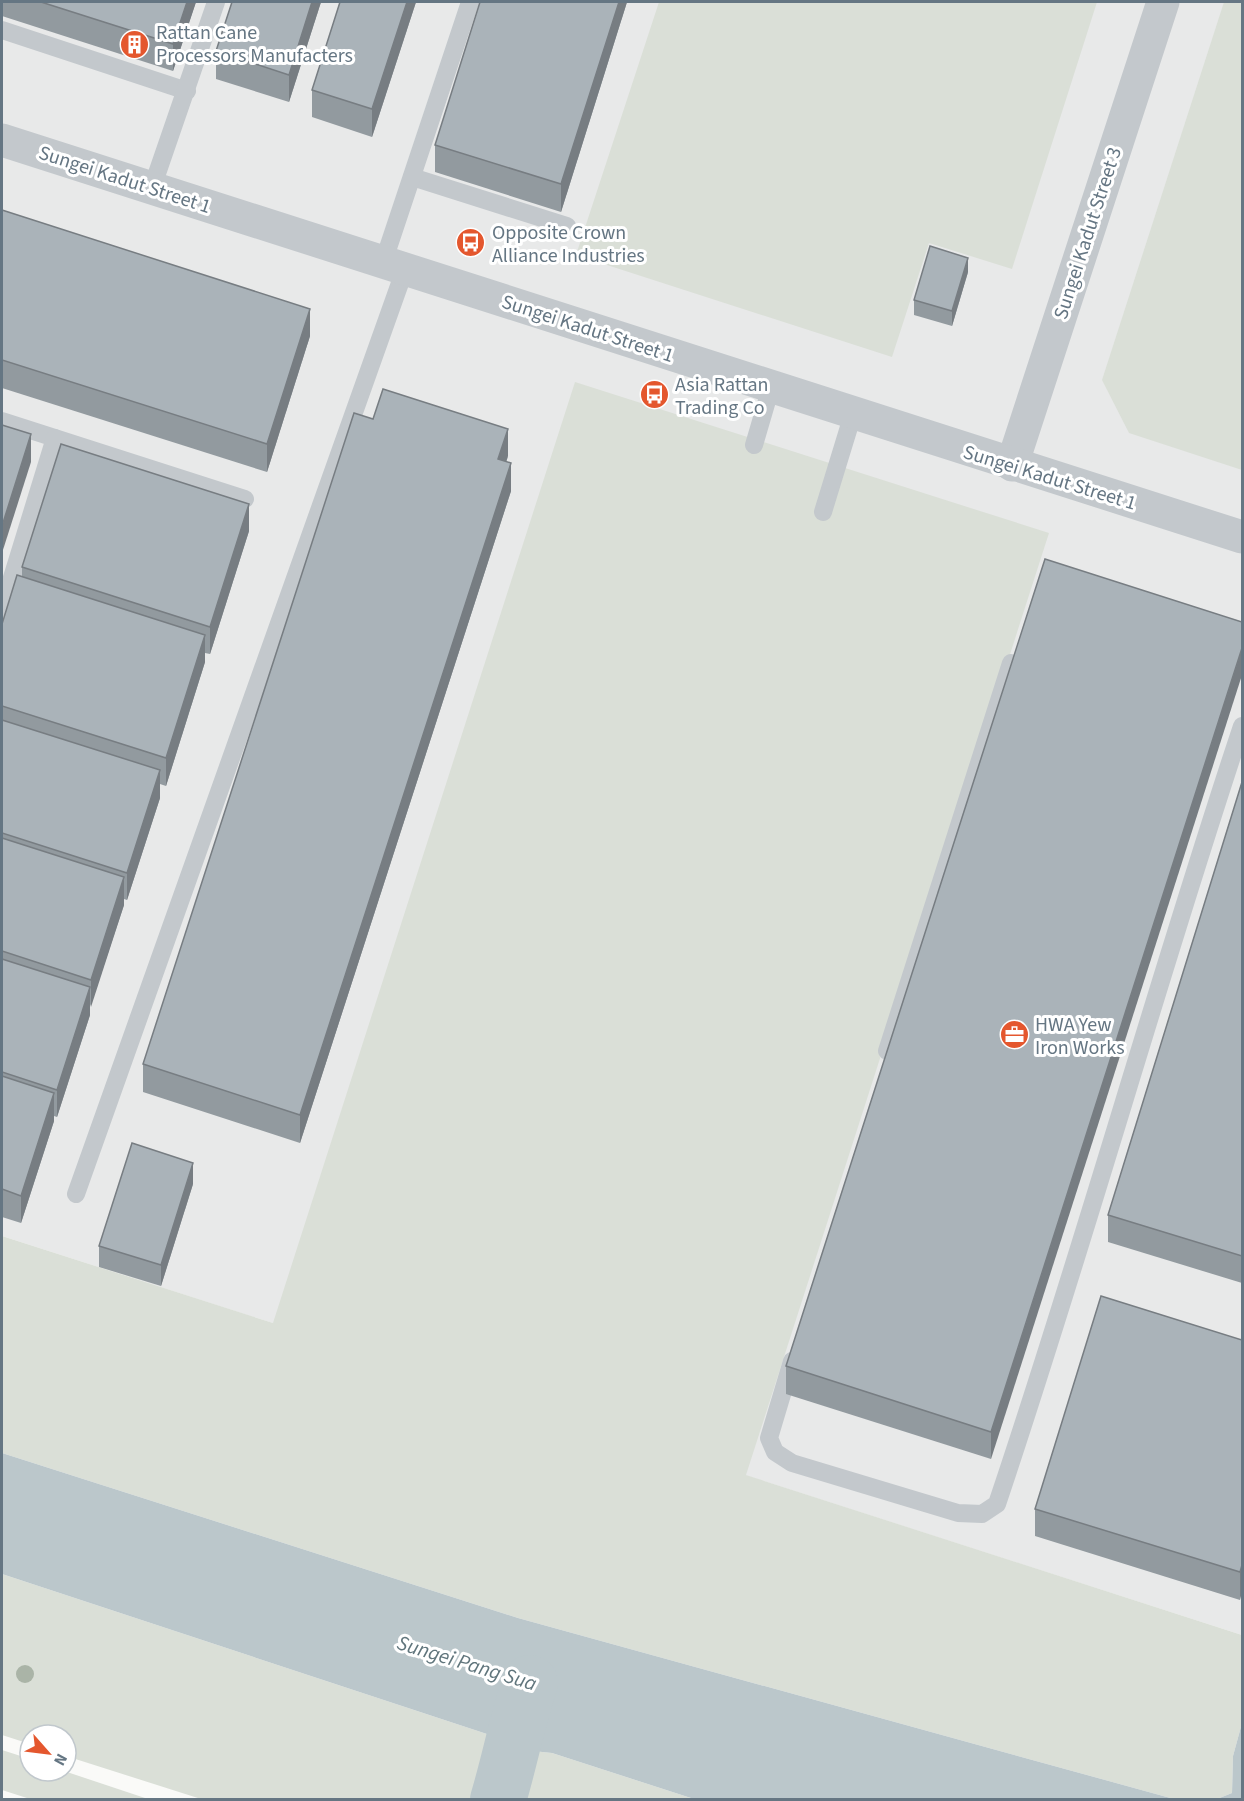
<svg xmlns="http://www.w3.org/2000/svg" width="1244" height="1801" font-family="'Source Sans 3',sans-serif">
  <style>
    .built { fill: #e8e9e9 }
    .green { fill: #dadfd7 }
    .water { fill: #bbc7cb }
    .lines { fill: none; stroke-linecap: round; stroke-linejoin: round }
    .river { stroke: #bbc7cb; stroke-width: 56 }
    .service { stroke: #c3c8cc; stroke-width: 18 }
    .minor { stroke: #c3c8cc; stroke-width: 33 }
    .tertiary { stroke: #c3c8cc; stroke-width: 33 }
    .tree { fill: #aab4a7 }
    .wall { fill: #929a9f }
    .shaded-wall { fill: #777d82 }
    .building { fill: #aab3b9; stroke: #777d82; stroke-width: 1.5 }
    .labels { text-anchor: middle; stroke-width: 6; stroke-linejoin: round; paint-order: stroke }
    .poi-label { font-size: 20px; fill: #657683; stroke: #fff; text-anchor: start }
    .street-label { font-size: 20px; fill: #657683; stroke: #fff }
    .water-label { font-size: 21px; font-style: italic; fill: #60757c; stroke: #fff }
  </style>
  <rect width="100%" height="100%" fill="#fafaf8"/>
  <path class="built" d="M2,2H1242V1635L2,1236Z"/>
  <g class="green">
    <path d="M659,2H1097L1012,269L929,243L892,357L576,255Z"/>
    <path d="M1224,2H1242V470L1129,433L1102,380Z"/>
    <path d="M575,382L1049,533L746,1475L1242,1635V1723L1233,1756L1232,1793L1217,1799H1174L518,1618L2,1453V1236L273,1323Z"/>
    <path d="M2,1574L496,1737L513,1749L552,1753L694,1799H201L66,1756V1735H30V1744L2,1735Z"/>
    <path d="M2,1750L30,1759V1771H64L148,1799H30L2,1790Z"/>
  </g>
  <g class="water">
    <path d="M2,1453L518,1618L1174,1799H694L552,1753L513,1749L496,1737L2,1574Z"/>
    <path d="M1242,1723V1799H1217L1232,1793L1233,1756Z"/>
  </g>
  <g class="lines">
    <path class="river" d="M498,1800C510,1760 517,1721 530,1683"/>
    <g class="service">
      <path d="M2,30L187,91"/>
      <path d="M412,177L567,226"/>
      <path d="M152,188L216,2"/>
      <path d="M383,263L470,2"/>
      <path d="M2,421L245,499"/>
      <path d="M754,445L771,387"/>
      <path d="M823,512L853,414"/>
      <path d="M2,610L55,438"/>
      <path d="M887,1051L1011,663"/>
      <path d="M76,1194L405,269"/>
      <path d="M792,1361L769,1438L775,1452L792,1463L958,1513L982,1514L997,1504C1084,1246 1156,984 1242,726"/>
    </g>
    <path class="minor" d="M1012,465L1163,2"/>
    <path class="tertiary" d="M2,140L1242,537"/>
  </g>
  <circle class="tree" cx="25" cy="1674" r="9"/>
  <g class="wall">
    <path d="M2,2H196L173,71L2,16Z"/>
    <path d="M232,2H321L289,102L216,79V51Z"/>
    <path d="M340,2H416L372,137L312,117V90Z"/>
    <path d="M627,2L561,212L435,172V145Z"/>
    <path d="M2,210L310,336L267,472L2,388Z"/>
    <path d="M968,272L952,326L914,315V300Z"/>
    <path d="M508,456L506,462L511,491L300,1143L143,1092V1064Z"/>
    <path d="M249,531L210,654L205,653V662L166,786L160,784V798L127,900L124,899V905L90,1007V1015L57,1117L54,1116V1121L21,1223L2,1217V624L22,577V567Z"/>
    <path d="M1045,559L991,1459L786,1394V1366Z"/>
    <path d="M1242,782V1283L1108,1242V1215Z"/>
    <path d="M193,1184L161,1286L99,1267V1246Z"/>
    <path d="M1242,1340L1240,1600L1035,1536V1509Z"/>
  </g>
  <g class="shaded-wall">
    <path d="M187,2H196L173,71V44Z"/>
    <path d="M312,2H321L289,102V75Z"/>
    <path d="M407,2H416L372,137V109Z"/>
    <path d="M619,2H627L561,212V184Z"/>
    <path d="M968,258V272L952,326V311Z"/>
    <path d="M310,309V336L267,472V444Z"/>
    <path d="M508,429V456L498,487V459Z"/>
    <path d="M31,434V462L2,553V526Z"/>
    <path d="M511,463V491L300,1143V1115Z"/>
    <path d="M249,504V531L210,654V627Z"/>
    <path d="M205,635V662L166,786V758Z"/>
    <path d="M1242,648V675L991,1459V1432Z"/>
    <path d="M160,770V798L127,900V873Z"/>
    <path d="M124,877V905L91,1007V980Z"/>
    <path d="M90,987V1015L57,1117V1090Z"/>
    <path d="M54,1093V1121L21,1223V1196Z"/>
    <path d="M193,1163V1184L161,1286V1265Z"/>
    <path d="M1242,1565V1592L1240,1600V1572Z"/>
  </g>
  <g class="building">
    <path d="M41,2H187L173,44Z"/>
    <path d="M232,2H312L289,75L216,51Z"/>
    <path d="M340,2H407L372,109L312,90Z"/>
    <path d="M480,2H619L561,184L435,145Z"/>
    <path d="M2,210L310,309L267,444L2,360Z"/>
    <path d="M930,246L968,258L952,311L914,300Z"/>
    <path d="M383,389L508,429L498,459L511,463L300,1115L143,1064L354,413L373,419Z"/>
    <path d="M2,425L31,434L2,526Z"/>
    <path d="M61,444L249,504L210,627L22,567Z"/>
    <path d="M1045,559L1242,622V648L991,1432L786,1366Z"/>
    <path d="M17,575L205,635L166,758L2,706V624Z"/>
    <path d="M2,720L160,770L127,873L2,833Z"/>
    <path d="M1242,782V1256L1108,1215Z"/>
    <path d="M2,838L124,877L91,980L2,951Z"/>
    <path d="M2,959L90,987L57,1090L2,1072Z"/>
    <path d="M2,1076L54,1093L21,1196L2,1189Z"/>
    <path d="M132,1143L193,1163L161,1265L99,1246Z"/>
    <path d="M1101,1296L1242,1340V1565L1240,1572L1035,1509Z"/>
  </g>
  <defs>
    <symbol id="building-disc" viewBox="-11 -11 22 22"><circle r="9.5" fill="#e4572e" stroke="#fff"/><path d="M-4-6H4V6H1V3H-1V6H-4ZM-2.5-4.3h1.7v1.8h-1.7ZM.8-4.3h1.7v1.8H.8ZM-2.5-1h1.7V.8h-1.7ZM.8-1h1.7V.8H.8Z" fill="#fff"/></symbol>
    <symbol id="bus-disc" viewBox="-11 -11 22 22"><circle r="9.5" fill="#e4572e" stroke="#fff"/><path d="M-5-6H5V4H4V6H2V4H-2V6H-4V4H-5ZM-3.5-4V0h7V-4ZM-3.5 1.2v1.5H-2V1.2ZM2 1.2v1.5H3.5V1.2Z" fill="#fff"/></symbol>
    <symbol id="office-disc" viewBox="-11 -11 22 22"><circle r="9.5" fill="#e4572e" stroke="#fff"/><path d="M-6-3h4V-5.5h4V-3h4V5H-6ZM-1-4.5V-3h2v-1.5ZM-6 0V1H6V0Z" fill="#fff"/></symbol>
  </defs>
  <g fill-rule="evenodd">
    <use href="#building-disc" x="118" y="28" width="33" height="33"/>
    <use href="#bus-disc" x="454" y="226" width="33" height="33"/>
    <use href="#bus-disc" x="638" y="378" width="33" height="33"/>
    <use href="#office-disc" x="998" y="1018" width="33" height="33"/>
  </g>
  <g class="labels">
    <g class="poi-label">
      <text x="156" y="39">Rattan Cane<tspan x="156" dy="23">Processors Manufacters</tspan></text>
      <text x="492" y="239">Opposite Crown<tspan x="492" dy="23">Alliance Industries</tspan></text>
      <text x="675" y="391">Asia Rattan<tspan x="675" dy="23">Trading Co</tspan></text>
      <text x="1035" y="1031">HWA Yew<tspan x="1035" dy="23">Iron Works</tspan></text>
    </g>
    <g class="street-label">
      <text transform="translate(125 179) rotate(18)" y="7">Sungei Kadut Street 1</text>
      <text transform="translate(1087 233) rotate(-72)" y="7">Sungei Kadut Street 3</text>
      <text transform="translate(588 328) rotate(18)" y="7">Sungei Kadut Street 1</text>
      <text transform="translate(1050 477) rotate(17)" y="7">Sungei Kadut Street 1</text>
    </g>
    <g class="water-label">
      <text transform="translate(467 1663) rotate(17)" y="7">Sungei Pang Sua</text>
    </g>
  </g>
  <rect width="1244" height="1801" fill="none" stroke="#657683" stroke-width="6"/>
  <g transform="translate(48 1753) rotate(118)"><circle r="28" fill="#ffffff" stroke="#c1c8cd" stroke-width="1.5"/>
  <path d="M0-4.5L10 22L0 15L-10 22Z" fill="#e4572e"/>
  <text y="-9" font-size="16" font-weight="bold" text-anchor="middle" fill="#657683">N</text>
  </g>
</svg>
